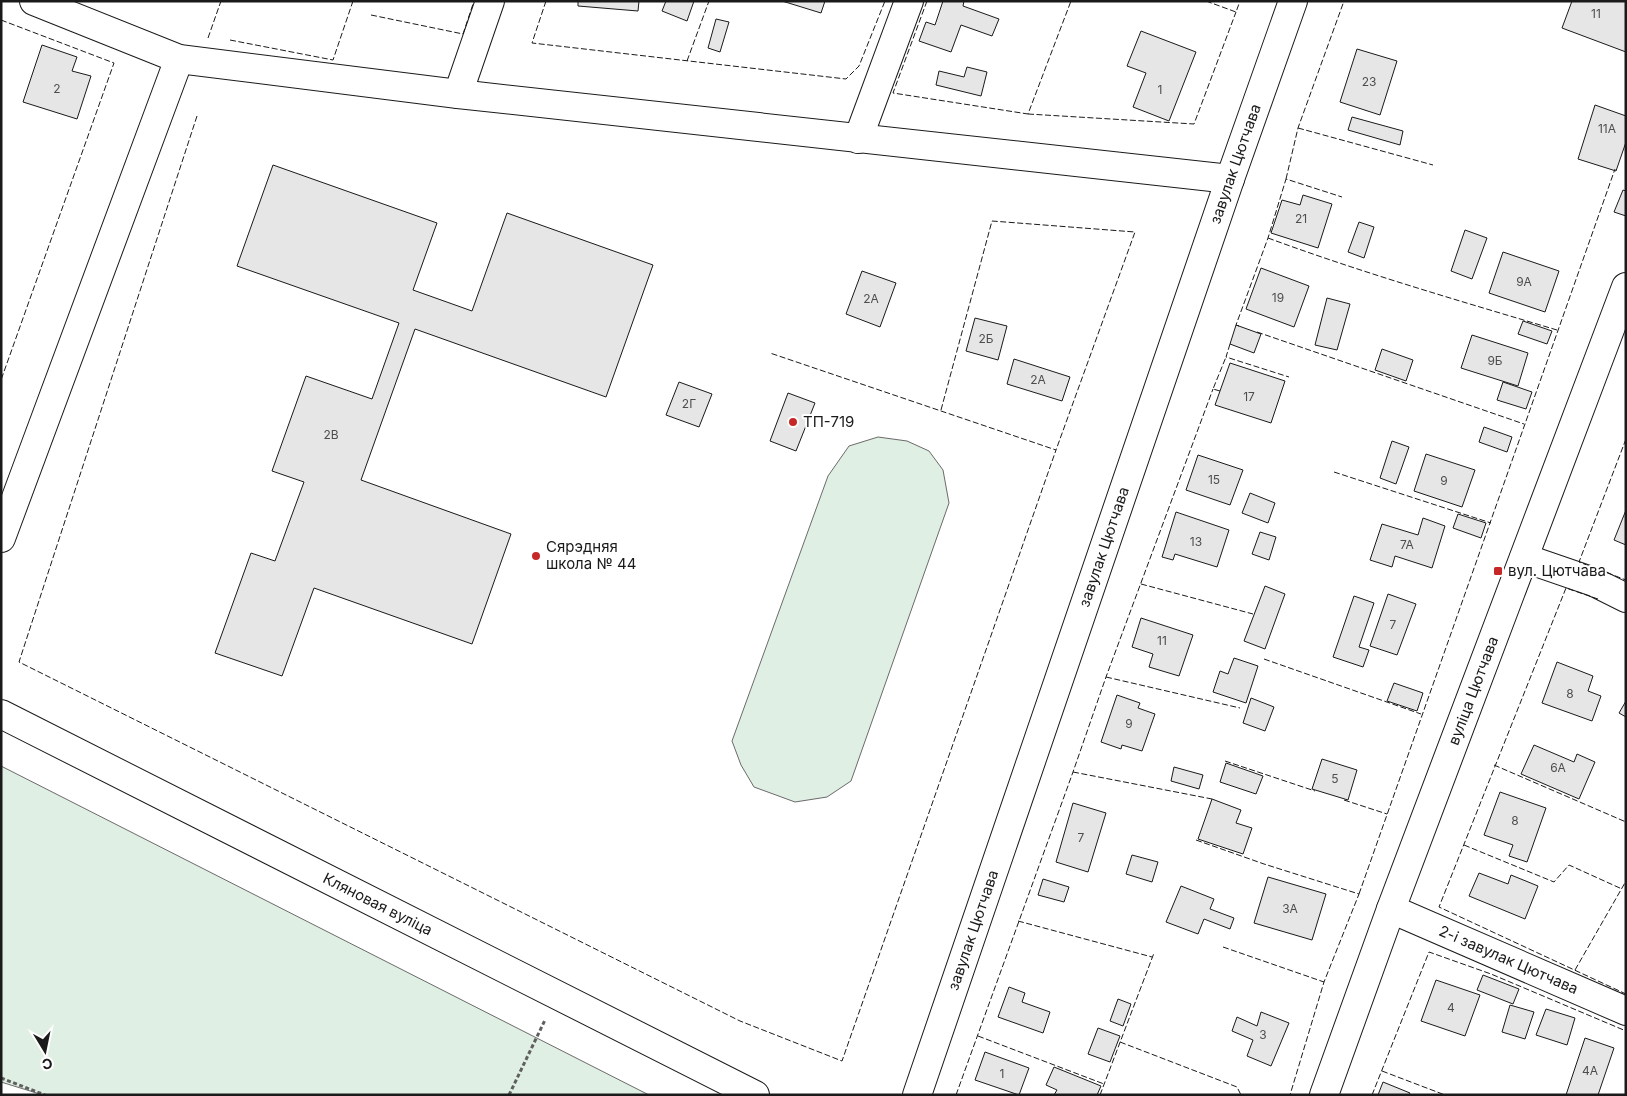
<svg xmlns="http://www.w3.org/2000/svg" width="1627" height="1096" font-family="Inter,sans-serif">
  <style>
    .green { fill: #e0efe3; stroke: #6a6a6a }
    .building { fill: #e6e6e6; stroke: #1a1a1a }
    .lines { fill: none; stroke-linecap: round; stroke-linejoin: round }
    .street-casing { stroke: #1a1a1a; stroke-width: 30 }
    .secondary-casing { stroke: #1a1a1a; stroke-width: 30 }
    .path { stroke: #5f5f5f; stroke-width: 3; stroke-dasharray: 4 2.5; stroke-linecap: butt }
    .street { stroke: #fff; stroke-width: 28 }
    .secondary { stroke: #fff; stroke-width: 28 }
    .fence { stroke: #1a1a1a; stroke-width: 1; stroke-dasharray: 6 2.5; stroke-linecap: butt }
    .poi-dot { fill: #c62828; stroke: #fff; stroke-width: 2 }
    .labels { text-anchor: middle; stroke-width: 4; stroke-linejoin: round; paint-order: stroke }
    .number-label { font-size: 12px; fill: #4d4d4d }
    .street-label { font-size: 15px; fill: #1a1a1a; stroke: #fff }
    .poi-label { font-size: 15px; fill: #1a1a1a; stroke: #fff; text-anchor: start }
  </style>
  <rect width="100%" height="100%" fill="#fff"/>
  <g class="green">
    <path d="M878,437L907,441L929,451L943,470L949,503L851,781L827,797L795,802L754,787L741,765L732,741L828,476L849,446Z"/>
    <path d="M1,766L649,1095H43L1,1082Z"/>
  </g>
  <g class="building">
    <path d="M578,1H639L638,11L578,6Z"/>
    <path d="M666,1H694L687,21L662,11Z"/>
    <path d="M782,1H825L821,13Z"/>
    <path d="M943,1H964L963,6L999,19L992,36L961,25L951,52L919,41L926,22L935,25Z"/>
    <path d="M1572,1H1626V52L1562,28Z"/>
    <path d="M716,19L729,22L720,52L708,48Z"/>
    <path d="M1141,31L1196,52L1169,121L1133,107L1146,73L1127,66Z"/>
    <path d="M42,45L77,57L72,71L91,76L77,119L23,102Z"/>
    <path d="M1357,49L1397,61L1380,115L1340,102Z"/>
    <path d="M967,67L987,72L981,96L936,85L939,71L964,77Z"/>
    <path d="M1595,105L1626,116V142L1616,171L1578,159Z"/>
    <path d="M1352,117L1403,131L1400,145L1348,130Z"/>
    <path d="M273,165L437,223L413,290L472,311L507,213L653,265L606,397L415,329L361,480L511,534L472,644L314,588L282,676L215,653L251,553L275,561L304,482L272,471L306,376L372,399L399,323L237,266Z"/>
    <path d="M1623,190L1626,191V216L1614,212Z"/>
    <path d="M1303,195L1332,204L1318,248L1271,233L1282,200L1300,205Z"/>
    <path d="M1359,222L1374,227L1364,258L1348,252Z"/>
    <path d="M1465,230L1487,238L1472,279L1451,271Z"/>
    <path d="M1503,252L1559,271L1545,312L1489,293Z"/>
    <path d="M1261,268L1309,286L1294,327L1246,309Z"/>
    <path d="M862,271L896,283L880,327L846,314Z"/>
    <path d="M1327,298L1350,304L1337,350L1315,345Z"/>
    <path d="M975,318L1007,326L998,360L966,351Z"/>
    <path d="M1523,321L1552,331L1547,344L1518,334Z"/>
    <path d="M1236,325L1261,334L1254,353L1230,344Z"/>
    <path d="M1472,335L1528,353L1518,386L1461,368Z"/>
    <path d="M1382,349L1413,360L1406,381L1375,370Z"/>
    <path d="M1014,359L1070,377L1062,401L1007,384Z"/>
    <path d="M1230,363L1285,381L1271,423L1215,405Z"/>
    <path d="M679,382L712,394L699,427L666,415Z"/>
    <path d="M1503,382L1532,392L1526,409L1497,400Z"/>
    <path d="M788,393L815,403L796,451L770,441Z"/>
    <path d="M1484,427L1512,437L1507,452L1479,442Z"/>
    <path d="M1392,441L1409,447L1396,484L1380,478Z"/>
    <path d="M1426,454L1475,470L1462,507L1414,491Z"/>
    <path d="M1198,455L1243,470L1230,505L1186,490Z"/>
    <path d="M1250,493L1275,503L1268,523L1242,513Z"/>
    <path d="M1626,510V545L1614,540Z"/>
    <path d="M1176,512L1229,530L1217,567L1175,554L1173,560L1162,557Z"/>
    <path d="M1458,514L1486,523L1481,538L1453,528Z"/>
    <path d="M1423,518L1445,526L1432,568L1395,556L1392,567L1370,560L1382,524L1418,535Z"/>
    <path d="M1260,532L1276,537L1269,560L1252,554Z"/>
    <path d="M1265,586L1285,594L1265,649L1244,641Z"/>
    <path d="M1388,594L1416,604L1397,655L1370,646Z"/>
    <path d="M1354,596L1374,603L1359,647L1369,650L1363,667L1333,657Z"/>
    <path d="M1141,618L1193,635L1179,676L1149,667L1153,654L1132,647Z"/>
    <path d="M1234,658L1258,666L1246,703L1213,692L1220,671L1228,674Z"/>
    <path d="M1557,662L1593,676L1588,691L1601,696L1592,721L1542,703Z"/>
    <path d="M1394,683L1423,693L1417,711L1387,701Z"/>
    <path d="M1117,695L1140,703L1138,708L1155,714L1142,751L1122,745L1121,749L1101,742Z"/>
    <path d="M1251,698L1274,707L1265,731L1243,723Z"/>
    <path d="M1626,701V717L1619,713Z"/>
    <path d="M1534,745L1574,762L1577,754L1595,762L1579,799L1521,774Z"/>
    <path d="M1322,759L1357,770L1348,800L1312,789Z"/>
    <path d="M1226,763L1263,776L1256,794L1220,782Z"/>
    <path d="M1174,767L1203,775L1199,789L1171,781Z"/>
    <path d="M1500,792L1546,808L1527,862L1509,856L1513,845L1484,835Z"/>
    <path d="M1212,799L1241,810L1236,823L1252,828L1243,854L1198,839Z"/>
    <path d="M1073,803L1106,813L1088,872L1056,862Z"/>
    <path d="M1132,855L1158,862L1152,882L1126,874Z"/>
    <path d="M1479,873L1508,884L1511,875L1538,886L1525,919L1469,896Z"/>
    <path d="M1268,877L1326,894L1312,940L1254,923Z"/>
    <path d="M1043,879L1069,887L1064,902L1038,895Z"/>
    <path d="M1181,886L1214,899L1210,909L1234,918L1230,929L1204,919L1198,934L1166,922Z"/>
    <path d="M1483,975L1519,989L1513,1004L1477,990Z"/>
    <path d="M1436,980L1480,995L1465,1036L1421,1021Z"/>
    <path d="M1009,987L1025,993L1022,1002L1050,1012L1043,1033L998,1017Z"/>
    <path d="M1118,999L1131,1004L1123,1026L1110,1021Z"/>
    <path d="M1510,1005L1534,1012L1525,1039L1502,1032Z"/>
    <path d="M1546,1009L1575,1018L1567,1045L1536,1035Z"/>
    <path d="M1261,1012L1289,1023L1271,1066L1247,1056L1253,1040L1232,1031L1237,1017L1257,1026Z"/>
    <path d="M1098,1028L1120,1036L1110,1062L1088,1054Z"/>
    <path d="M1585,1038L1614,1048L1598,1095H1566Z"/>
    <path d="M985,1052L1029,1068L1019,1095L975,1080Z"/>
    <path d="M1054,1067L1101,1086L1097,1095H1054L1057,1090L1046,1085Z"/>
    <path d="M1383,1082L1410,1093L1409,1095H1378Z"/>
  </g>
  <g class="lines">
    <defs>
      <g id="street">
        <path d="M34,1L179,59L458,94L1230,179"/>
        <path d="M458,94L490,1"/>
        <path d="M858,139L909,1"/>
        <path d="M1,538L179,59"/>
        <path d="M1524,558L1594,582L1626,598"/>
        <path id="s1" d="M1391,909L1626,1011"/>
        <path id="s2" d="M917,1095L1230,179L1293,1"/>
        <path id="s3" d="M1324,1095L1391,909L1626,287"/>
      </g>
      <g id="secondary">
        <path id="s4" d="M1,714L755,1095"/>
      </g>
    </defs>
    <use href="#street" class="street-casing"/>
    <use href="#secondary" class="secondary-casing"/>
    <g class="path">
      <path d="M1,1078L45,1095"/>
      <path d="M509,1095L545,1020"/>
    </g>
    <use href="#street" class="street"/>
    <use href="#secondary" class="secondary"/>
    <g class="fence">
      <path d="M546,1L532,43L846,79L859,66L885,1"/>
      <path d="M927,1L893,93L1028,114L1071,1"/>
      <path d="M1206,1L1236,12L1240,1"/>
      <path d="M371,15L463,34L474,1"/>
      <path d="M1,20L114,63L1,380"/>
      <path d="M208,38L221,1"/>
      <path d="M230,40L333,60L353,1"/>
      <path d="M687,61L709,1"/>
      <path d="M1028,114L1194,124L1236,12"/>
      <path d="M197,116L19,662L740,1021L842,1061L1056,450L770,353"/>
      <path d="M1298,128L1433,165"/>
      <path d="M1286,179L1298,128L1344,1"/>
      <path d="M1268,238C1363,273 1460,301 1557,330"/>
      <path d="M1239,326L1236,325L1268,238L1286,179L1342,197"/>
      <path d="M1257,332L1524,424"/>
      <path d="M1230,344L1226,357L1289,377"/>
      <path d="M1220,391L1213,389L1226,357"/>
      <path d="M941,410L992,221L1135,232L1056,450"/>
      <path d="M1626,439L1579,562L1626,580"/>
      <path d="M1334,472L1491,523"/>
      <path d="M1141,584L1253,614"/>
      <path d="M1598,599L1566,588L1439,907L1626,994"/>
      <path d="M1264,659L1421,714"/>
      <path d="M1106,677L1240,708"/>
      <path d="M1225,761L1315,791"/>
      <path d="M1494,765L1626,822"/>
      <path d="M1073,772L1212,799"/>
      <path d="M1344,800L1387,814"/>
      <path d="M1196,840L1264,864L1359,894L1324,982L1290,1095"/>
      <path d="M1464,845L1554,882L1569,865L1622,889"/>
      <path d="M1359,894L1615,169"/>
      <path d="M1018,921L1152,957"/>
      <path d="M1223,947L1324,982"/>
      <path d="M1575,970L1626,881"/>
      <path d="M978,1036L1104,1084"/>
      <path d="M1120,1042L1237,1087L1241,1095"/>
      <path d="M1382,1071L1445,1095"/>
      <path d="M956,1095L1073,772L1106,677L1213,389"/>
      <path d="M1100,1095L1154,953"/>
      <path d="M1372,1095L1429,952L1491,974L1626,1031"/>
    </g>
  </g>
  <g class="poi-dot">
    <circle cx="793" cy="422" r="5"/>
    <circle cx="536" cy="556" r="5"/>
    <rect x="1493" y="566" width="10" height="10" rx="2.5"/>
  </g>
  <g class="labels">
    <g class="number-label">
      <text x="1596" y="18">11</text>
      <text x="1369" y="86">23</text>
      <text x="57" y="93">2</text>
      <text x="1160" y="94">1</text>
      <text x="1607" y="133">11А</text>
      <text x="1301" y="223">21</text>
      <text x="1524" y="286">9А</text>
      <text x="1278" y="302">19</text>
      <text x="871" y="303">2А</text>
      <text x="986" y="343">2Б</text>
      <text x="1495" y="365">9Б</text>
      <text x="1038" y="384">2А</text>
      <text x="1249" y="401">17</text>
      <text x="689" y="408">2Г</text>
      <text x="331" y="439">2В</text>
      <text x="1214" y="484">15</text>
      <text x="1444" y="485">9</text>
      <text x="1196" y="546">13</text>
      <text x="1407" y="549">7А</text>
      <text x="1393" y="629">7</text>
      <text x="1162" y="645">11</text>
      <text x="1570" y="698">8</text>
      <text x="1129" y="728">9</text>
      <text x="1558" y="772">6А</text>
      <text x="1335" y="783">5</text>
      <text x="1515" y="825">8</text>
      <text x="1081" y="842">7</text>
      <text x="1290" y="913">3А</text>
      <text x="1451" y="1012">4</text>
      <text x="1263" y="1039">3</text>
      <text x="1590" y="1075">4А</text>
      <text x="1002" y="1078">1</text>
    </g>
    <g class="street-label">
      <text dy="5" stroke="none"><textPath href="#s2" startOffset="984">завулак Цютчава</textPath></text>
      <text dy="5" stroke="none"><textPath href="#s2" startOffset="579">завулак Цютчава</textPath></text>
      <text dy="5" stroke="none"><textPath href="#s3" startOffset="431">вуліца Цютчава</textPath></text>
      <text dy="5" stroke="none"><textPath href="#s4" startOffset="422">Кляновая вуліца</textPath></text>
      <text dy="5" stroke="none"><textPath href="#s2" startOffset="174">завулак Цютчава</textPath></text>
      <text dy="5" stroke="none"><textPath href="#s1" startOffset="128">2-і завулак Цютчава</textPath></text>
    </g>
    <g class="poi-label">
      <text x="803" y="427">ТП-719</text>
      <text x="546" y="552">Сярэдняя<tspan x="546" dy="17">школа № 44</tspan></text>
      <text x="1508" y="576">вул. Цютчава</text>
    </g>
  </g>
  <rect width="1627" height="1096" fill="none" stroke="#1a1a1a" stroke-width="5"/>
  <g transform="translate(45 1051) rotate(170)" stroke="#ffffff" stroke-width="4" paint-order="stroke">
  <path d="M0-4L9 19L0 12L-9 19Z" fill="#1a1a1a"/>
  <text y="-8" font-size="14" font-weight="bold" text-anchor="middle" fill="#1a1a1a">С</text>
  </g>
</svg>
